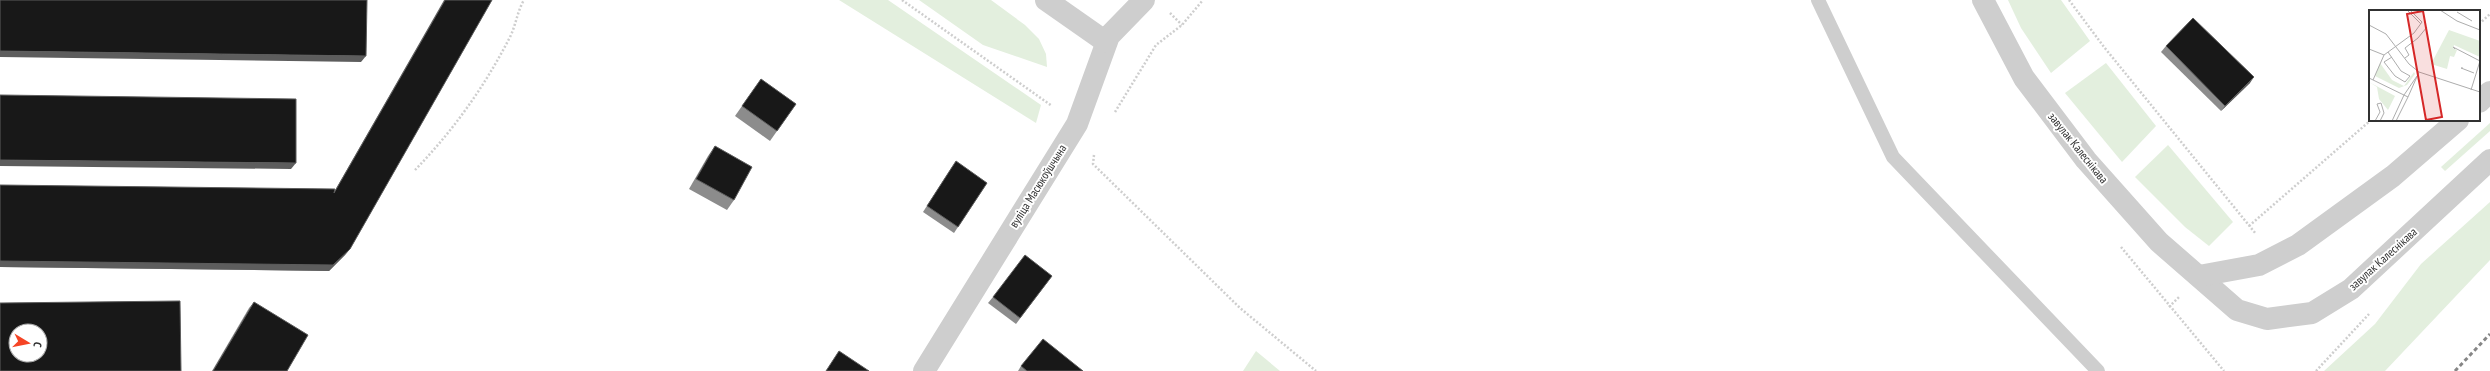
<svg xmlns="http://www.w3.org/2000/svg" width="2490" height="371" font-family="'PT Sans Narrow',sans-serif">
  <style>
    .green { fill: #e3efde }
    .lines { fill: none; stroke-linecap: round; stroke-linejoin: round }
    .path { stroke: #cecece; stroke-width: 2.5; stroke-dasharray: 2 2; stroke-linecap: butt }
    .service { stroke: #cecece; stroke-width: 14 }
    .minor { stroke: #cecece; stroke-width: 22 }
    .tertiary { stroke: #cecece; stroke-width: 22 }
    .rail { stroke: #868686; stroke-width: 3; stroke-dasharray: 4 3; stroke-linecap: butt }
    .wall { fill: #8c8c8c }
    .shaded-wall { fill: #5d5d5d }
    .building { fill: #181818; stroke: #5d5d5d; fill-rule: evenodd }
    .labels { text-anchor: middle; stroke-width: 4; stroke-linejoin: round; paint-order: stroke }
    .street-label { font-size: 12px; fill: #313131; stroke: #fff }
    .inset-road { fill: none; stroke: #adadad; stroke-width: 1 }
    .view { fill: #d62828; fill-opacity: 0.15; stroke: #d62828; stroke-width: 2 }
    .inset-edge { fill: none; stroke: #313131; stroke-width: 2 }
  </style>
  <rect width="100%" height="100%" fill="#fff"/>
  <g class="green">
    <path d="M839,0H888L1041,105L1036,123Z"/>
    <path d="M919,0H991L1025,25L1039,39L1046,54L1047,67L983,45Z"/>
    <path d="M2008,0H2061L2090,41L2051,73L2021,28Z"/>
    <path d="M2106,63L2156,126L2122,162L2065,93Z"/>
    <path d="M2490,123V131L2445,171L2441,167Z"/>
    <path d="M2168,145L2233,222L2209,246L2185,227L2135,177Z"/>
    <path d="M2490,202V260L2385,371H2324L2375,324L2421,264Z"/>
    <path d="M1256,351L1280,371H1243Z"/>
  </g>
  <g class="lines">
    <g class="path">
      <path d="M902,0L1052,106"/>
      <path d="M2069,0L2104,47L2256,234"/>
      <path d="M1170,13L1182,25"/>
      <path d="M2479,24L2490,14"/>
      <path d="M1115,112L1156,45L1182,25L1203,0"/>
      <path d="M1094,155L1093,164L1240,308L1316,371"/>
      <path d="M415,170C453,131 485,86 510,37C516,25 517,12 524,0"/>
      <path d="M2249,226L2371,120"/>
      <path d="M2121,247L2224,371"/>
      <path d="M2169,307L2179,297"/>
      <path d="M2316,371L2369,314"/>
    </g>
    <path class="service" d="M1818,0L1893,157L2098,371"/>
    <g class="minor">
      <path d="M1983,0L2024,78L2086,160L2159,242L2237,310L2267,319L2312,313L2351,289L2490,160"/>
      <path d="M2479,102L2490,92"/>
      <path d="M2199,276L2259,265L2298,245L2393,176L2458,120"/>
      <path d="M924,371L1077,124L1109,36L1144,0"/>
    </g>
    <path class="tertiary" d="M1046,0L1106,42"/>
    <path class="rail" d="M2455,371L2490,334"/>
  </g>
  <g class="wall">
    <path d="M444,0H492L350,249L345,255L329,271L0,267V185L334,192Z"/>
    <path d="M2166,46L2250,83L2221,111L2161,52Z"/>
    <path d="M761,79L796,104L770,141L735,116Z"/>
    <path d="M715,146L734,200L727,210L689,189L708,156Z"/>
    <path d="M952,167L987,183L954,233L923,212Z"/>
    <path d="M1052,276L1016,324L988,303L993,297Z"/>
    <path d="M254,302L287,371H212L249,308Z"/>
    <path d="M1021,366L1083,371H1018Z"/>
  </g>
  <g class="shaded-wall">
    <path d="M0,51L366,56L361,62L0,57Z"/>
    <path d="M2254,77L2250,83L2221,111L2225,106Z"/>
    <path d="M0,160L296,163L291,169L0,166Z"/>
    <path d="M350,249L345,255L329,271L0,267V261Z"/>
  </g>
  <g class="building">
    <path d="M0,0H367L366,56L0,51Z"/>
    <path d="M445,0H492L350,249L333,265L0,261V185L335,189L334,193Z"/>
    <path d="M2193,18L2254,77L2225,106L2166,46Z"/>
    <path d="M761,79L796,104L777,131L742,106Z"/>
    <path d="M0,95L296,99V163L0,160Z"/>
    <path d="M715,146L752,167L734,200L696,179Z"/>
    <path d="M956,161L987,183L958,227L927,206Z"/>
    <path d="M1025,255L1052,276L1020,318L993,297Z"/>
    <path d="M180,301L181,371H0V303ZM16,331H40V355H16Z"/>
    <path d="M254,302L308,335L287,371H213Z"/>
    <path d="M1043,339L1083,371H1027L1021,366Z"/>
    <path d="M839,351L869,371H826Z"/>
  </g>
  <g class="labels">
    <g class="street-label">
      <text transform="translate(2078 148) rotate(51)" y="4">завулак Калеснікава</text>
      <text transform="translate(1038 186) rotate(-58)" y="4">вуліца Масюкоўшчына</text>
      <text transform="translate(2383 259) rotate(-42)" y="4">завулак Калеснікава</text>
    </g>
  </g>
  <g transform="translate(2369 10)">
    <rect width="111" height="111" fill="#fff"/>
    <path d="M80,20L111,31V47L85,35L84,38L88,40L85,47L81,46L78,59L62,54ZM11,53L23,70L35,76L45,62L46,64L38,75L30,78L6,66ZM0,72L26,86L19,100L10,89L8,77Z" fill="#e3efde"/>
    <path class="inset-road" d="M38,0L52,14M71,0L88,11L111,20M88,2L103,11M0,15L17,24L40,54L50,62L111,82M0,39L15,45M86,39L84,37L111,51L102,80M19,42L21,45L32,61L41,66L36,72L26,66L15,52L23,47M36,48L40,45L36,38L49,28L58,17M94,58H92L105,63M0,68L39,87L27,111M4,70L15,45L45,23L53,12L41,0M35,85L48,66M39,87L50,62M6,111L11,102L8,94L12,93L15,103L11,111M23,111L35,85"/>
    <path class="view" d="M54,1L73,107L57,110L38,4Z"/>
    <rect width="111" height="111" class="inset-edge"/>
  </g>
  <g transform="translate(28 343) rotate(100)"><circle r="19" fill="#ffffff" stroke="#adadad"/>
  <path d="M0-3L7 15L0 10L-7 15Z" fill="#f54425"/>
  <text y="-6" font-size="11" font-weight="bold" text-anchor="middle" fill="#313131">С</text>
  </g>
</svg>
